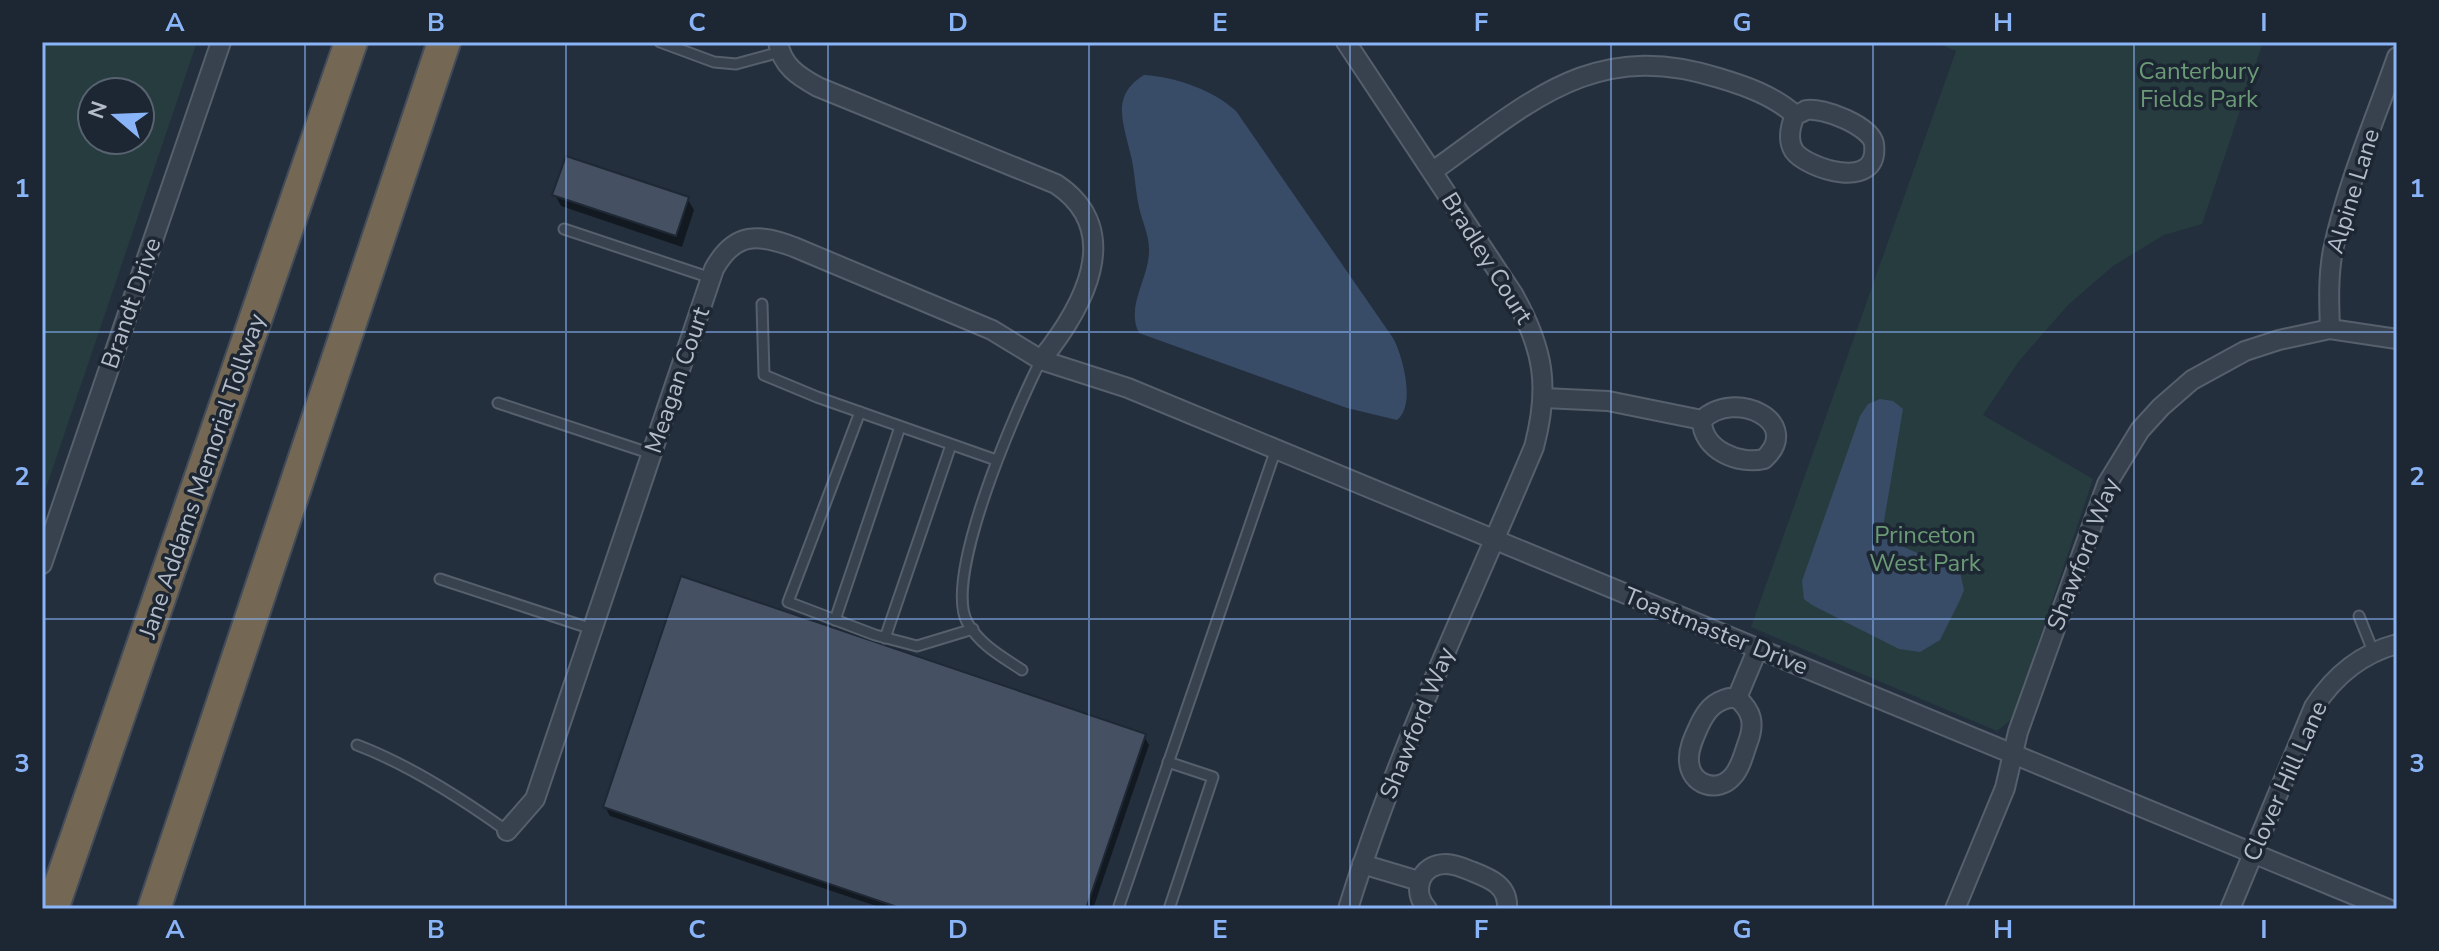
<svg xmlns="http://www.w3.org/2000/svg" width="2439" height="951" font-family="'Nunito Sans',sans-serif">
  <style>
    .green { fill: #263c3f; fill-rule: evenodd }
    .water { fill: #394c67 }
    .shadow { fill: #0007 }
    .building { fill: #455162; stroke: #1f2835; stroke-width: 2 }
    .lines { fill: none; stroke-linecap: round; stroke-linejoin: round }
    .service-casing { stroke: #565f6c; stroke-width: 13 }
    .minor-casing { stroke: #565f6c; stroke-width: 22 }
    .motorway-casing { stroke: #434c59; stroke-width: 36 }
    .service { stroke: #38414e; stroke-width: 9 }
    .minor { stroke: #38414e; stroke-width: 18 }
    .motorway { stroke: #746855; stroke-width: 32 }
    .grid { fill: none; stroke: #8ab4f8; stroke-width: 2; stroke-opacity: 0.55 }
    .labels { text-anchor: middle; stroke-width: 7; stroke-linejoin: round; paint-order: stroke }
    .park-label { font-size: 24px; fill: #6b9a76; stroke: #1d2633 }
    .street-label { font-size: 24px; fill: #b4bcc9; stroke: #1d2633 }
    .neatline { fill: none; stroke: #8ab4f8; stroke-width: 3 }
    .grid-label { font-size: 26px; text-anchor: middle; font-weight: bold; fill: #8ab4f8 }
  </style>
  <rect width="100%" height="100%" fill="#242f3e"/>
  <g class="green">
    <path d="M42,42H197L42,500ZM140,92V140H92V92Z"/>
    <path d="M1934,42H2263L2202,224L2164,235L2113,266L2068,305L2019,361L1983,415L2093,479L2013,718L1997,731L1751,627L1956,51Z"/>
  </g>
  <g class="water">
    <path d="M1144,75C1176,77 1213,90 1236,111L1393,338C1403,356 1416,406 1397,420L1347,408L1139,333C1125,305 1150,278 1149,249C1149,235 1142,221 1139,207C1135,189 1135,170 1130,152C1123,122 1111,95 1144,75Z"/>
    <path d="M1880,399L1893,401L1903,409L1884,521L1888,540L1960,572L1964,590L1960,600L1940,640L1920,652L1899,649L1812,605L1804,599L1802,581L1860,416L1868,404Z"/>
  </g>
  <g class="shadow">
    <path d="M555,195L687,198L694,210L682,247L561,206Z"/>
    <path d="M1144,736L1149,745L1093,909H885L610,816L605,807Z"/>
  </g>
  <g class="building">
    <path d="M566,156L689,197L676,236L552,195Z"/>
    <path d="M681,576L1146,734L1086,909H903L603,807Z"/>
  </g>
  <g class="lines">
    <defs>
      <g id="service">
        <path d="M660,42L714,62L736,64L780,52"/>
        <path d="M564,229L711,278"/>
        <path d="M762,304L764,375L817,397L996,460"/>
        <path d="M498,403L652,454"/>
        <path d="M860,412L788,602L875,635L917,646L973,629"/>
        <path d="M440,579L592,629"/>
        <path d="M2359,616L2373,651"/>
        <path d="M835,620L900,427"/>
        <path d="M885,638L951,445"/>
        <path d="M1022,670C1001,656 980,645 967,622C943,576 1017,407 1041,360"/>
        <path d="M357,745C410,765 461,798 507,831"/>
        <path d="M1168,762L1213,777L1169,909"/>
        <path d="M1118,909L1276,449"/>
      </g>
      <g id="minor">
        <path d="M778,42C782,66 798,76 818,87L1056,184C1127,231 1082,309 1041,360"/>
        <path d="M1346,42L1513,294C1544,349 1550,387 1534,447C1470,600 1397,750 1348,909"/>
        <path d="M1433,171C1530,102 1594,38 1719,78C1746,86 1774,96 1795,115C1796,115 1805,111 1806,110C1823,107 1871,126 1874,144C1880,193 1806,168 1794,151C1787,140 1790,127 1795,115"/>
        <path d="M2330,329C2329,303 2328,276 2333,250C2347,184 2375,120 2397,57"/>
        <path d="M1544,398L1608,401L1702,420C1735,388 1804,422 1764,459C1739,465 1702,450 1702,420"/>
        <path d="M42,564L221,42"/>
        <path d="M1729,698H1737C1752,711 1755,723 1748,742C1744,753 1741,767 1733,776C1718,794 1690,785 1689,761C1688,749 1694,737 1699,726C1706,711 1713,702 1729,698Z"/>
        <path d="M1737,698L1758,648"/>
        <path d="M507,831L535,799L714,269C735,231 759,234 794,247L992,330L1041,360L1128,388L2388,909"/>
        <path d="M1362,864L1419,881"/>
        <path d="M1427,909C1411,891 1420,864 1446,864C1454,864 1464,868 1471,871C1489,878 1509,885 1507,909"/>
        <path d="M1955,909L2005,788L2018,732L2107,484L2140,430L2161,407L2192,380L2245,351L2279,340L2330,329L2397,339"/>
        <path d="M2230,909L2314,707C2334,676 2360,654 2397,644"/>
      </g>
      <g id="motorway">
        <path d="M52,909L351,42"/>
        <path d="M154,909L444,42"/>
      </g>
    </defs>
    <use href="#service" class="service-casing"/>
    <use href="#minor" class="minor-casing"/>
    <use href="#motorway" class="motorway-casing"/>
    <use href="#service" class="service"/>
    <use href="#minor" class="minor"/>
    <use href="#motorway" class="motorway"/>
  </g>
  <path class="grid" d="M305,42V909M566,42V909M828,42V909M1089,42V909M1350,42V909M1611,42V909M1873,42V909M2134,42V909M42,332H2397M42,619H2397"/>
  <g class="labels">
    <g class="park-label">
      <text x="2199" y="79">Canterbury<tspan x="2199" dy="28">Fields Park</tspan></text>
      <text x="1925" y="543">Princeton<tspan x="1925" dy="28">West Park</tspan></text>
    </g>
    <g class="street-label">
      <text transform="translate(2353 191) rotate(-73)" y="8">Alpine Lane</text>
      <text transform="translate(1487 258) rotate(58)" y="8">Bradley Court</text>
      <text transform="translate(131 303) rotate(-71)" y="8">Brandt Drive</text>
      <text transform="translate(677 380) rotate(-71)" y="8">Meagan Court</text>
      <text transform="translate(202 476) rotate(-71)" y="8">Jane Addams Memorial Tollway</text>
      <text transform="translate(2083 554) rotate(-69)" y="8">Shawford Way</text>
      <text transform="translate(1716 631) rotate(22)" y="8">Toastmaster Drive</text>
      <text transform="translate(1417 723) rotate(-68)" y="8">Shawford Way</text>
      <text transform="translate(2285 781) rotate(-66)" y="8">Clover Hill Lane</text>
    </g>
  </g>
  <rect width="2439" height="951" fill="none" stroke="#1d2633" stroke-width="88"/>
  <g transform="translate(116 116) rotate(289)"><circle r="38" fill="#1d2633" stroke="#59626f" stroke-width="2"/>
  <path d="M0-6L14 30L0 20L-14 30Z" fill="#8ab4f8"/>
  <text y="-12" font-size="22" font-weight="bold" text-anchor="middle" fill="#b4bcc9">N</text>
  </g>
  <rect x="44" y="44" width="2351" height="863" class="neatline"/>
  <g class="grid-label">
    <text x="175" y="31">A</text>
    <text x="436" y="31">B</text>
    <text x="697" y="31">C</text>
    <text x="958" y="31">D</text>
    <text x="1220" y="31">E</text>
    <text x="1481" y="31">F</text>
    <text x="1742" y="31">G</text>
    <text x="2003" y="31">H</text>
    <text x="2264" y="31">I</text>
    <text x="22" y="197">1</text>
    <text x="2417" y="197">1</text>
    <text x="22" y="485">2</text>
    <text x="2417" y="485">2</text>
    <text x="22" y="772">3</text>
    <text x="2417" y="772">3</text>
    <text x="175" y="938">A</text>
    <text x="436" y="938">B</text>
    <text x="697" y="938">C</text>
    <text x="958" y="938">D</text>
    <text x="1220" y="938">E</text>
    <text x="1481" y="938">F</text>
    <text x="1742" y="938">G</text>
    <text x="2003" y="938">H</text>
    <text x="2264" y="938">I</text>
  </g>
</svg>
